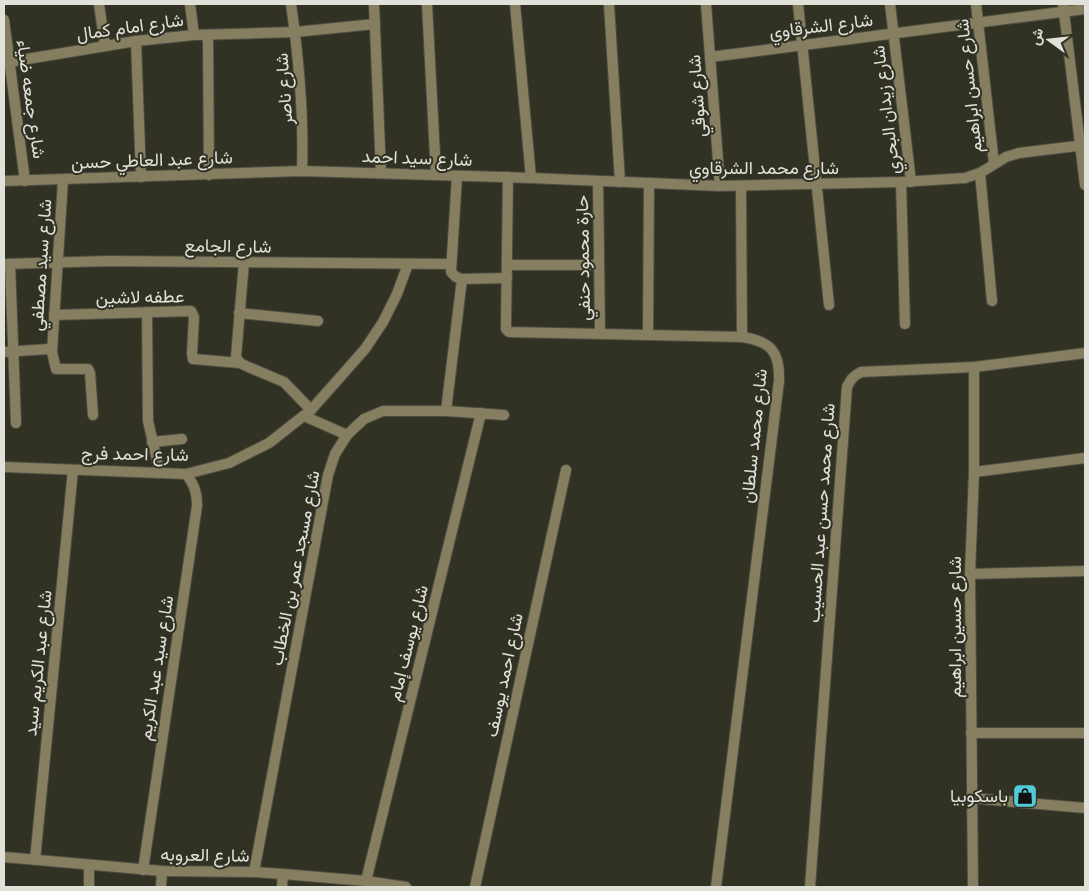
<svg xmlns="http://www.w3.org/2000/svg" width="1089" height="891" font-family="'Roboto Condensed',Vazirmatn,sans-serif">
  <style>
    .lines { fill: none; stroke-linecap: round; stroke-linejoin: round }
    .minor-casing { stroke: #4d4e41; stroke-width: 12 }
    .minor { stroke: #867e61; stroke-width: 10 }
    .labels { text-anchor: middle; stroke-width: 4; stroke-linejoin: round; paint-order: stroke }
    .street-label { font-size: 18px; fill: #e0e1d8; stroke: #313224 }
    .poi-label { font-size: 18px; fill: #e0e1d8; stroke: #313224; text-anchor: end }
  </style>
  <rect width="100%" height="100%" fill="#313224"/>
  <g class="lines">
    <defs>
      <g id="minor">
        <path d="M99,4L105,46"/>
        <path d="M190,4L194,35"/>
        <path d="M291,4C299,60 304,114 302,171"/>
        <path d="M374,4L381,173"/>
        <path d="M427,4L436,175"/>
        <path d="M515,4L531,178"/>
        <path d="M609,4L620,182"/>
        <path d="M706,4L720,186"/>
        <path d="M798,4L829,305"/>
        <path d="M890,4L911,182"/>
        <path d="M976,4L994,164"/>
        <path d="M1063,4L1085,185"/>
        <path d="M4,20L25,181"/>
        <path d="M208,35L209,175"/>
        <path d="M136,41L141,177"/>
        <path d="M710,57L1085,9"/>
        <path d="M9,62L136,41L194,35L295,32L375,24"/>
        <path d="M980,173L992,301"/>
        <path d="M457,176L451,272L456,277L462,279L507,278"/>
        <path d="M508,177L506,325V329L509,332L742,337C771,341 780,352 779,381L716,887"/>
        <path d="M4,181L302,171L531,178L720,186L901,182L965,178L980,173L1006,157L1019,153L1085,145"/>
        <path d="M598,181L600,334"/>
        <path d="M901,182L905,324"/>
        <path d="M741,186L742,337"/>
        <path d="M244,262L236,357L240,363L246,366L284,382L311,410"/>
        <path d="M4,264L108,261L451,264"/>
        <path d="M10,264L16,423"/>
        <path d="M507,265H599"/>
        <path d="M147,312L148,421L160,473"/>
        <path d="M239,313L318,321"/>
        <path d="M54,315L191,311L194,317L192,354L193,359L240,363"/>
        <path d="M648,335L649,183"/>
        <path d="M4,352L49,349L52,352L56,369H88L90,373L93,415"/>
        <path d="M52,352L63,180"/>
        <path d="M446,411L462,279"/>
        <path d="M304,416L347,435"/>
        <path d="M152,442L182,439"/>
        <path d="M4,467L186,474L229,463L269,443L311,410L365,349L383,322L397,294L408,264"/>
        <path d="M974,472L1085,458"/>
        <path d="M970,574L1085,571"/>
        <path d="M971,733H1085"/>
        <path d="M971,798L1085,808"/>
        <path d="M4,857L162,871L254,872L283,874L366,881L406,887"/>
        <path d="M35,860L73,470"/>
        <path d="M89,865V887"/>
        <path d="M143,870L197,506C197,492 194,484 186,474"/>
        <path d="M254,872L328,475L335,454L347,435L364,419L383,411H446L504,415"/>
        <path d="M366,881L481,413"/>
        <path d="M161,887L162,871"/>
        <path d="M282,887L283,874"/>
        <path d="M475,887L566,470"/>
        <path d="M810,887L847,387C851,379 853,376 861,372L974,367L1085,353"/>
        <path d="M973,887L970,574L974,472V367"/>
      </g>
    </defs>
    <use href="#minor" class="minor-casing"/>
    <use href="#minor" class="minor"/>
  </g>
  <defs>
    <symbol id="shop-square" viewBox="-11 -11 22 22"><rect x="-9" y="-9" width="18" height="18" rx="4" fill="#52cbd9" stroke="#313224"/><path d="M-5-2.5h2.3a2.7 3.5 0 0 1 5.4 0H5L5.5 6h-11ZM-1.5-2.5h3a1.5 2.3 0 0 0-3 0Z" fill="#111"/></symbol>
  </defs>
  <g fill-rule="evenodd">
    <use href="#shop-square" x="1011" y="782" width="28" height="28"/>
  </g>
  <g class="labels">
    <g class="street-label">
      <text transform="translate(821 26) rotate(-7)" y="6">شارع الشرقاوي</text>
      <text transform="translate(130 27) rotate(-8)" y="6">شارع امام كمال</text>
      <text transform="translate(969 86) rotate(-96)" y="6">شارع حسن ابراهيم</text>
      <text transform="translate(284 89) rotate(-94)" y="6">شارع ناصر</text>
      <text transform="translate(697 96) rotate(-94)" y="6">شارع شوقي</text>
      <text transform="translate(31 99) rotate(82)" y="6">شارع جمعه ضياء</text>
      <text transform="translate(886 110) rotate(-97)" y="6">شارع زيدان البحري</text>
      <text transform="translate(417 158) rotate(2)" y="6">شارع سيد احمد</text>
      <text transform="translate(152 160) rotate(-2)" y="6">شارع عبد العاطي حسن</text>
      <text x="764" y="174">شارع محمد الشرقاوي</text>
      <text transform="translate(228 246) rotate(1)" y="6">شارع الجامع</text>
      <text transform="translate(583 258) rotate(-91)" y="6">حارة محمود حنفي</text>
      <text transform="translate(41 265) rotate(-86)" y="6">شارع سيد مصطفي</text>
      <text transform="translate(140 297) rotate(-1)" y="6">عطفه لاشين</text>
      <text transform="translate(754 436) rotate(-84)" y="6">شارع محمد سلطان</text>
      <text transform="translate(135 454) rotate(1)" y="6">شارع احمد فرج</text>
      <text transform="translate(821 513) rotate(-86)" y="6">شارع محمد حسن عبد الحسيب</text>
      <text transform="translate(295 568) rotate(-79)" y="6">شارع مسجد عمر بن الخطاب</text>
      <text transform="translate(955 627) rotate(-90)" y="6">شارع حسين ابراهيم</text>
      <text transform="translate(408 643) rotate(-76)" y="6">شارع يوسف إمام</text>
      <text transform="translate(38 663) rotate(-84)" y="6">شارع عبد الكريم سيد</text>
      <text transform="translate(156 668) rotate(-81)" y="6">شارع سيد عبد الكريم</text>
      <text transform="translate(504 675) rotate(-78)" y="6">شارع احمد يوسف</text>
      <text transform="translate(205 855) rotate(1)" y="6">شارع العروبه</text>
    </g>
    <g class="poi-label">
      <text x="1008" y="802">باسكوبيا</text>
    </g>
  </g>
  <rect width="1089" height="891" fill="none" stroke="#e0e1d8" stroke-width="10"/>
  <g transform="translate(1049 40) rotate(285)" stroke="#313224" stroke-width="4" paint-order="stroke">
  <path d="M0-4L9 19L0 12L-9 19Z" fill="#e0e1d8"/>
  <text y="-8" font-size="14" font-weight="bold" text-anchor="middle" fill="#e0e1d8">ش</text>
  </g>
</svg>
